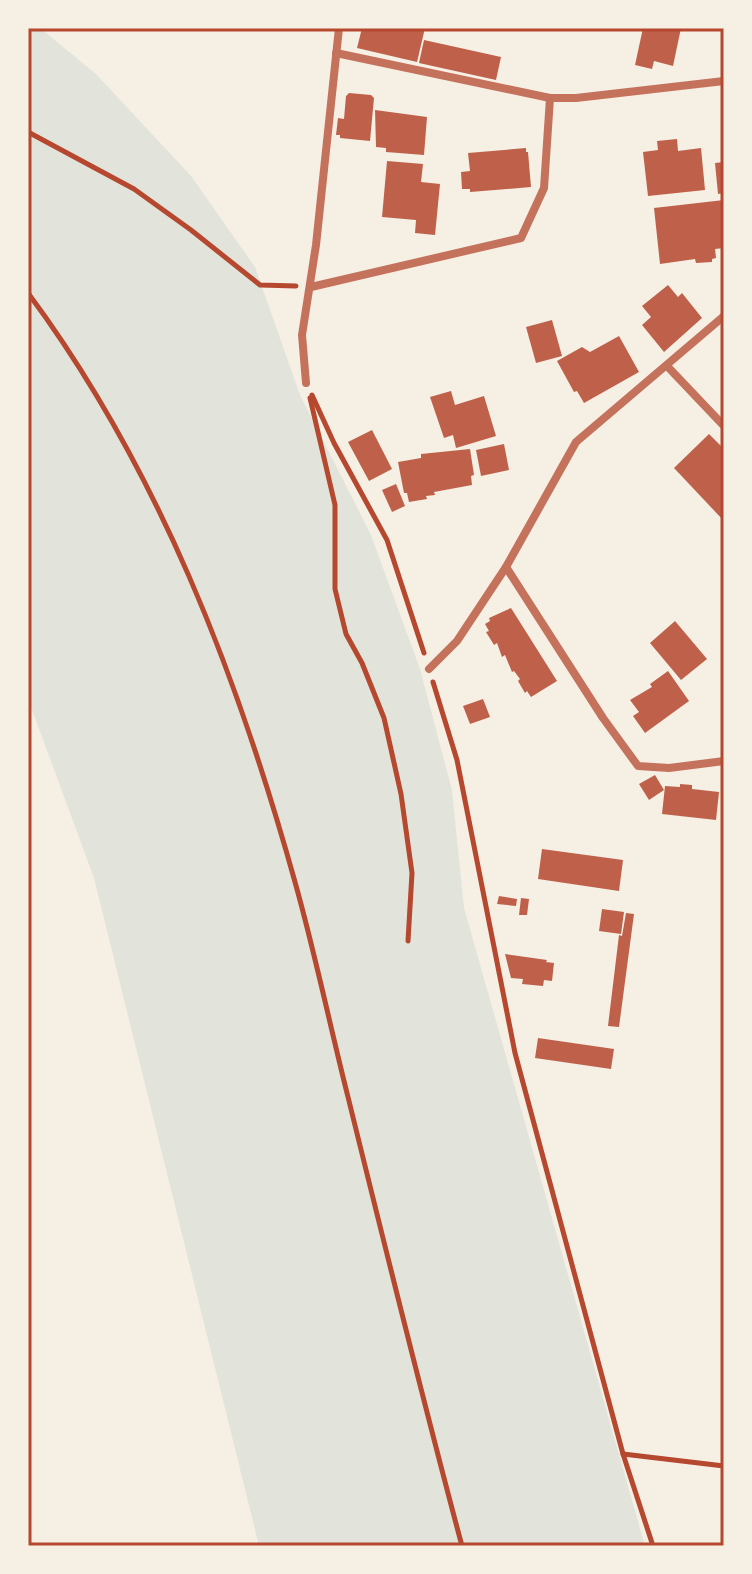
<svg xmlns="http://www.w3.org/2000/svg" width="752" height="1574" font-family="'Open Sans',sans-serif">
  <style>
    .green { fill: #e2e4dc }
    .building { fill: #bf614a }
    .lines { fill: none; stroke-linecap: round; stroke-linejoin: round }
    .path { stroke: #b5482f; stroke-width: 5 }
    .minor { stroke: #c5725c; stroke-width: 8 }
    .neatline { fill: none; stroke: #b5482f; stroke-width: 3 }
  </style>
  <rect width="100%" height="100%" fill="#f6efe4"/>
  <path class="green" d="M28,28H40L96,74L191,176L255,267L300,395L371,535L420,669L452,790L464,908L645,1546H259L94,878L28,699Z"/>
  <g class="building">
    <path d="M362,28H425L417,62L357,48Z"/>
    <path d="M643,28H681L673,66L654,61L652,69L635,65Z"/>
    <path d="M424,40L501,57L496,80L419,63Z"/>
    <path d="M349,93L371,95L374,98L370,141L340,138V135H336L338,118L344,119L346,96Z"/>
    <path d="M375,110L427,117L424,155L386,152V148L376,147Z"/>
    <path d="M677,139L678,151L701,148L705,190L648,196L643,152L658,150L657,141Z"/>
    <path d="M526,148V152H528L531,187L470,192V189H462L461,172L470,171L468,153Z"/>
    <path d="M387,161L423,164L421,182L440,184L435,235L415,233L416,220L382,217Z"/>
    <path d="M724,162V193L718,194L715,163Z"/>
    <path d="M724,200V248L715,249L716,258L712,259V262L696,263L695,259L660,264L654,208Z"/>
    <path d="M668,285L678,297L682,293L702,318L664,352L642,325L651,317L642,306Z"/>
    <path d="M552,320L562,356L536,363L526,327Z"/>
    <path d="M619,336L639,372L584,403L577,391L574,392L557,361L582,347L590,352Z"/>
    <path d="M451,391L455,405L484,396L496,436L456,448L453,435L444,438L430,397Z"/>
    <path d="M372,430L392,469L369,481L348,442Z"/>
    <path d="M709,434L724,449V521L674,468Z"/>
    <path d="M504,444L509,470L481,476L476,450Z"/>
    <path d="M470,449L474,475L471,476L472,485L434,492L435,495L426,496L427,499L409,502L407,493H404L398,462L421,458V454Z"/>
    <path d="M396,484L405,506L392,512L382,490Z"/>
    <path d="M511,608L557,681L531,697L527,691L525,693L518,681L520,679L514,671L512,672L505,655L502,657L497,643L494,645L486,632L489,631L485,624L490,621L489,618Z"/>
    <path d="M675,621L707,659L681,680L650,643Z"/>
    <path d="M668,671L689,701L645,733L633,716L639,712L630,700L652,687L650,684Z"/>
    <path d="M483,699L490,717L470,724L463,706Z"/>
    <path d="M655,775L664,790L649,800L639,784Z"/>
    <path d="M680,784L692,785V789L719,792L716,820L662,814L665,786L680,787Z"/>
    <path d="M542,849L623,860L619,891L538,879Z"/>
    <path d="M499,896L517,899L516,906L497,904Z"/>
    <path d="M521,898L529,899L527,915H519Z"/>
    <path d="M602,909L624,912L621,934L599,931Z"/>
    <path d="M626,913L634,914L619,1027L608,1026L619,935L622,936Z"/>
    <path d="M505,954L547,960L546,962L554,963L552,981L544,980L543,986L522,984L523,979L511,978Z"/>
    <path d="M538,1038L614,1049L611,1069L535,1058Z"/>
  </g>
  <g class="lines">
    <g class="path">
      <path d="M28,132L134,189L191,230L260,285L296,286"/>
      <path d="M28,293C158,468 237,674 295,882C315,953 330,1026 348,1097C385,1247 422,1397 462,1546"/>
      <path d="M312,395L334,443L387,540L424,653"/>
      <path d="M310,398L335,505V589L346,634L362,663L384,718L401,794L412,873L408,941"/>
      <path d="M433,682L457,760L515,1053L623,1454L653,1546"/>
      <path d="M623,1454L724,1466"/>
    </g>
    <g class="minor">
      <path d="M336,53L550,98H576L724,81"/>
      <path d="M311,287L521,238L544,188L550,98"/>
      <path d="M667,366L724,426"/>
      <path d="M306,383L302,335L316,245L339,28"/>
      <path d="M506,567L603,718L638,766L669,768L724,761"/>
      <path d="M429,669L457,641L506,567L576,442L724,316"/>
    </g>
  </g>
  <rect width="752" height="1574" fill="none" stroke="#f6efe4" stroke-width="60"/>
  <rect x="30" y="30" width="692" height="1514" class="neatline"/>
</svg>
